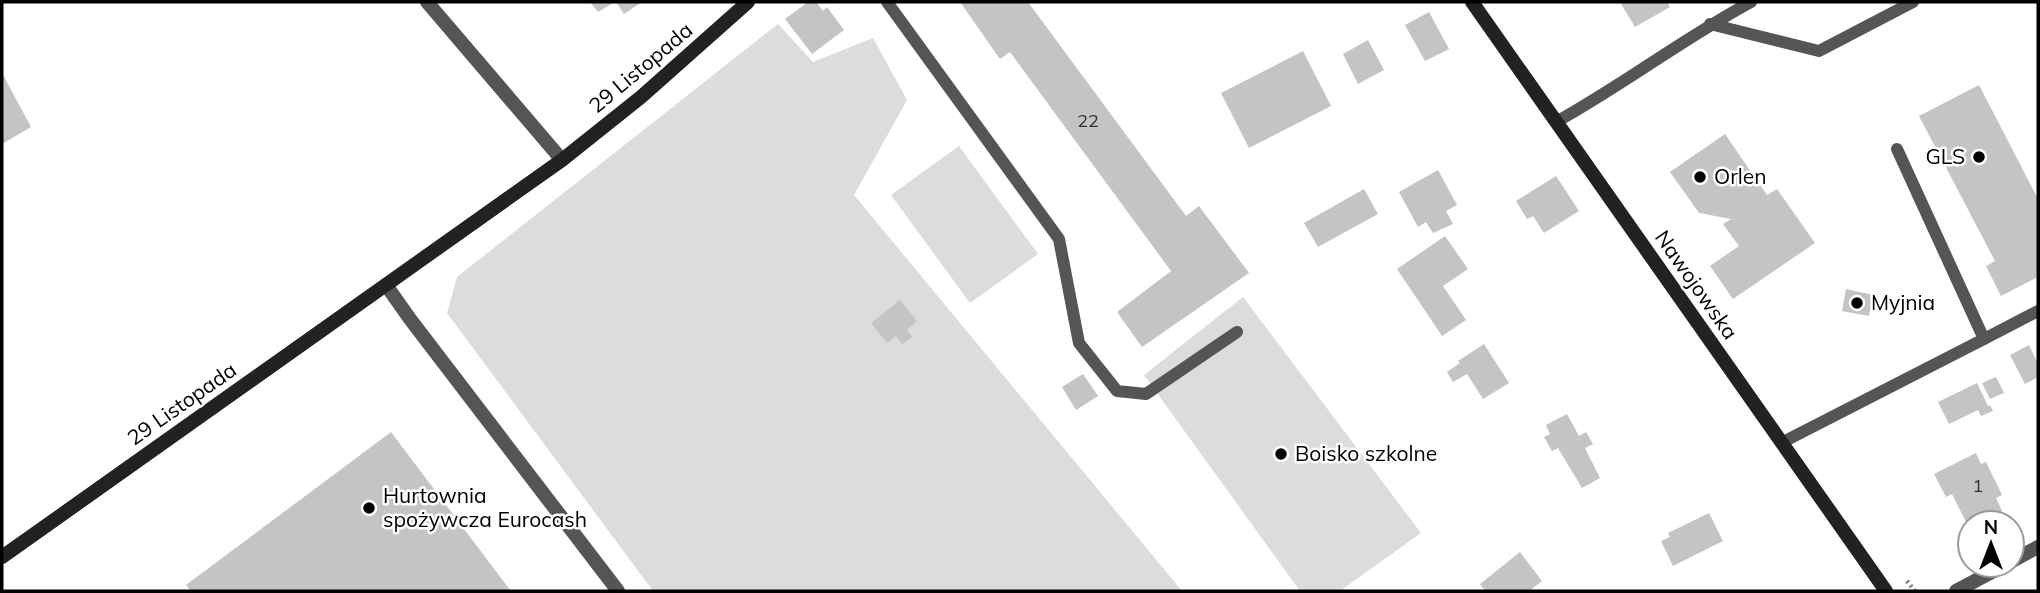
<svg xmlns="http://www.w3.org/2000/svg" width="2040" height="593" font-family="Mulish,sans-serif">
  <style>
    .green { fill: #dcdcdc }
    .building { fill: #c4c4c4 }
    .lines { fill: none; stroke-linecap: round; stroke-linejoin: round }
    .path { stroke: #777; stroke-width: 4.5; stroke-dasharray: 2 3.5; stroke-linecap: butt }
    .lane { stroke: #555; stroke-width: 12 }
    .street { stroke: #555; stroke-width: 14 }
    .secondary { stroke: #222; stroke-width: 14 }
    .poi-dot { fill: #000; stroke: #fff; stroke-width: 2.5 }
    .labels { text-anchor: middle; stroke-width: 5; stroke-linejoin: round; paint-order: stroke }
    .number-label { font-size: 18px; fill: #313131 }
    .street-label { font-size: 21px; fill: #000; stroke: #fff }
    .poi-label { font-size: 21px; fill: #000; stroke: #fff; text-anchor: start }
  </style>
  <rect width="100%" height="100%" fill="#fff"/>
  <g class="green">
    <path d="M778,24L813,62L873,38L907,100L854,195L1182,591H653L447,313L457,277Z"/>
    <path d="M959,146L1038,254L970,303L891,195Z"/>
    <path d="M1243,297L1421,533L1340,591H1300L1144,375Z"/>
  </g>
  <g class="building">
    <path d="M590,2H615L598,12Z"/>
    <path d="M616,2H642L624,14Z"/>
    <path d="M808,2H816L823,11L827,7L844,30L812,54L785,19Z"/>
    <path d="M960,2H1028L1186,216L1199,206L1249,273L1142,347L1117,312L1171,271L1010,52L1000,59Z"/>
    <path d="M1620,2H1667L1670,7L1635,27Z"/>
    <path d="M1429,12L1449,49L1425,61L1405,25Z"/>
    <path d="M1368,40L1384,70L1358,84L1343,54Z"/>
    <path d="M1303,51L1331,106L1249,148L1221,93Z"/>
    <path d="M2,73L31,127L2,144Z"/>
    <path d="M1979,85L2038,199V277L2001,296L1986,266L1995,261L1919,116Z"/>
    <path d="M1725,134L1767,195L1777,189L1815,243L1733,299L1710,266L1739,246L1723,224L1731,219L1699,213L1670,172Z"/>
    <path d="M1438,170L1457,205L1446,211L1453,224L1433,233L1426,222L1418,227L1399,192Z"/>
    <path d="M1556,176L1579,211L1544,233L1533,216L1527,219L1516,201Z"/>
    <path d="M1364,189L1378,214L1318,247L1304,223Z"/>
    <path d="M1445,236L1468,269L1443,286L1466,320L1442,336L1397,269Z"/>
    <path d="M1846,289L1873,295L1869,316L1842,311Z"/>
    <path d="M900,300L917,321L907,330L912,337L902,344L896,336L887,343L871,323Z"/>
    <path d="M1484,344L1509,383L1483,399L1467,374L1453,382L1447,372L1460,363L1458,361Z"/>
    <path d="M2029,345L2038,364V377L2025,384L2010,355Z"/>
    <path d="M1083,374L1098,396L1076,410L1062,387Z"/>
    <path d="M1996,377L2004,393L1990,399L1982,383Z"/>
    <path d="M1977,383L1988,406L1990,405L1993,411L1981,416L1978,410L1949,424L1938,402Z"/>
    <path d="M1567,414L1579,436L1586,432L1593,444L1585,448L1600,478L1582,488L1558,448L1552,451L1544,437L1550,434L1546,425Z"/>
    <path d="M391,432L510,590L191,591L186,585Z"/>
    <path d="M1976,453L1981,464L1986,462L2002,495L1996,498L2002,511L1977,523H1970V530L1952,494L1946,497L1934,474Z"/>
    <path d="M1709,513L1723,541L1673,566L1661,541L1670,537L1668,533Z"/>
    <path d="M1520,552L1542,581L1529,591H1485L1480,584Z"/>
  </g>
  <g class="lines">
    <path class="path" d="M1907,581L1915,591"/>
    <g class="lane">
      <path d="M887,2L1059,239L1079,343L1117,391L1146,394L1237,332"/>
      <path d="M1710,24L1819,51L1913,2"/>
      <path d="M1556,122C1623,85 1684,38 1751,2"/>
      <path d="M1984,339L2038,311"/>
      <path d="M1781,443L1984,339L1897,149"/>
    </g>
    <g class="street">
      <path d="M427,2L562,160"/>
      <path d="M386,285L410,319L618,591"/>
      <path d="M2012,561L2038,547"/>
      <path d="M1956,591L2005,565"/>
    </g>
    <g class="secondary">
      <path d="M1472,2L1886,591"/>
      <path d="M2,557L562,160L641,97L748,2"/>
    </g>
  </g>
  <g class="poi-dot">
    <circle cx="1979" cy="157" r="7"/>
    <circle cx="1700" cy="177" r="7"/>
    <circle cx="1857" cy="303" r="7"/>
    <circle cx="1281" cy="454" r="7"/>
    <circle cx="369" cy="508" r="7"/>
  </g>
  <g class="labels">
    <g class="number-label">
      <text x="1088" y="127">22</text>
      <text x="1978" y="492">1</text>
    </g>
    <g class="street-label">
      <text transform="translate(641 68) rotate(-40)" y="7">29 Listopada</text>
      <text transform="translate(1696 285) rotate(55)" y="7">Nawojowska</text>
      <text transform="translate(182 404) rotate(-35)" y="7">29 Listopada</text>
    </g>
    <g class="poi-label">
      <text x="1965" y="164" text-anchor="end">GLS</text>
      <text x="1714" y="184">Orlen</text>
      <text x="1871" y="310">Myjnia</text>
      <text x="1295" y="461">Boisko szkolne</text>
      <text x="383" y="503">Hurtownia<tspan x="383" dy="24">spożywcza Eurocash</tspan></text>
    </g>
  </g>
  <rect width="2040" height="593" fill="none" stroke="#000000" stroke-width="7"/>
  <g transform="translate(1991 544)"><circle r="33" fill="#ffffff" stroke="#999999" stroke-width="2"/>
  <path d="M0-5L12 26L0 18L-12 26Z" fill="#000000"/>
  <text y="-10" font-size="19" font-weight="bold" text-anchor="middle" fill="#000000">N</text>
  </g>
</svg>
